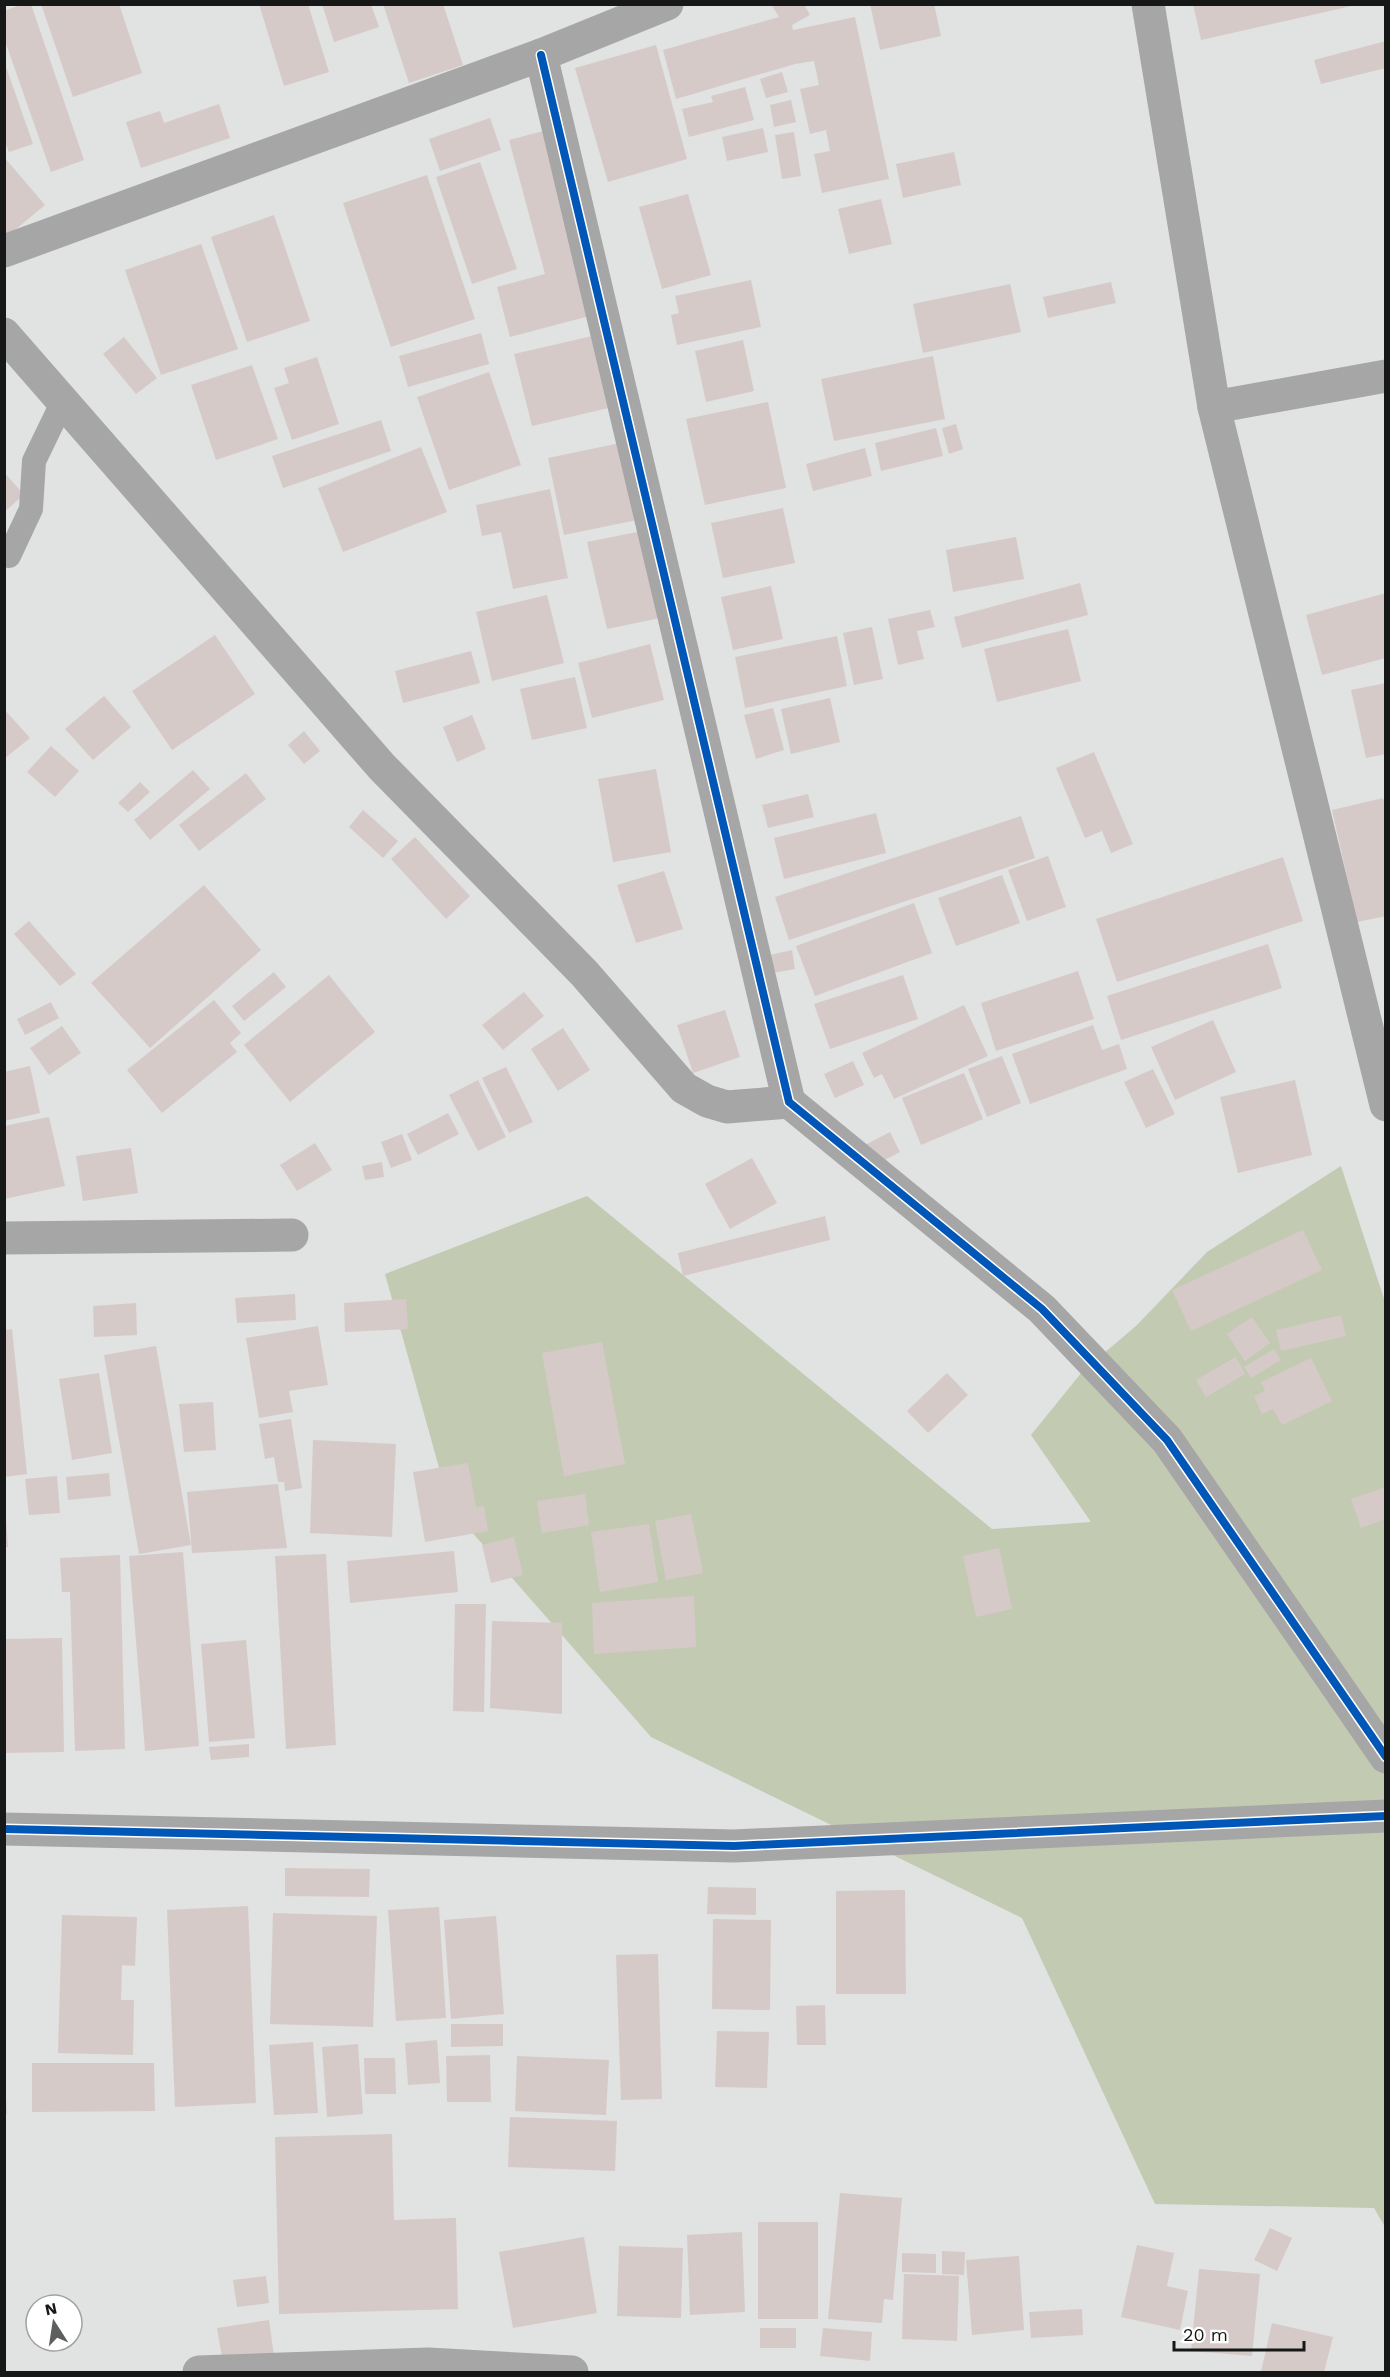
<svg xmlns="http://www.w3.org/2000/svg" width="1390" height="2377" font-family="'Work Sans',sans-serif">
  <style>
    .green { fill: #c3cab2 }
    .building { fill: #d6cac9 }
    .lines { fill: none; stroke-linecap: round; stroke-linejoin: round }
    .service { stroke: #a7a6a6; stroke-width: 24 }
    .minor { stroke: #a7a6a6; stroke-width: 33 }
    .cycleway-casing { stroke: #fff; stroke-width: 11 }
    .cycleway { stroke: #0057b8; stroke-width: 8 }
  </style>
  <rect width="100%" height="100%" fill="#e1e2e2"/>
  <path class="green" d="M1341,1166L1386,1305L1385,2227L1374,2208L1155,2204L1022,1918L651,1737L450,1507L385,1274L587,1196L992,1529L1091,1522L1031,1435L1082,1372L1137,1325L1207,1252Z"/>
  <g class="building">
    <path d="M23,4H31L84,160L51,172L4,38V11Z"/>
    <path d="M41,4H119L142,73L73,97Z"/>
    <path d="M259,4H308L329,72L284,86Z"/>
    <path d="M322,4H371L379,27L334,42Z"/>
    <path d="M383,4H443L463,65L409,83Z"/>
    <path d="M771,4H804L810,15L792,25L793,30L855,17L889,179L822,193L814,154L830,151L826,130L810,134L800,89L819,85L814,61L795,64L676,99L663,50L779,17Z"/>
    <path d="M870,4H934L941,36L880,50Z"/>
    <path d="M1193,4H1356V5L1201,40Z"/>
    <path d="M1386,41V68L1321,84L1314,60Z"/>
    <path d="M656,45L687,159L608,182L575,68Z"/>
    <path d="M4,61L33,144L9,152L4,140Z"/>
    <path d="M782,72L788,92L766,98L760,79Z"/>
    <path d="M745,87L754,120L689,137L682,109L713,102L711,96Z"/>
    <path d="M791,100L796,122L774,127L770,105Z"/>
    <path d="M219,104L230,138L141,168L126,122L160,111L164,123Z"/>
    <path d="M490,118L501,150L440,171L429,139Z"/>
    <path d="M763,128L768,152L727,161L722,137Z"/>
    <path d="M551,129L601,313L510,337L497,287L545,274L509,140Z"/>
    <path d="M794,132L801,176L782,179L775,135Z"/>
    <path d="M954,152L961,185L903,198L896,164Z"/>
    <path d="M4,157L45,205L4,239Z"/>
    <path d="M480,162L517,269L472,284L436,177Z"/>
    <path d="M427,175L475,319L391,347L343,203Z"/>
    <path d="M688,194L711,275L662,289L639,207Z"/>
    <path d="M881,199L892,244L849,254L838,209Z"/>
    <path d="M274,215L310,321L247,342L211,237Z"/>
    <path d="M201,244L238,349L161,375L125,270Z"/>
    <path d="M751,280L761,327L677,345L671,315L679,313L675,296Z"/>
    <path d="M1111,282L1116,303L1048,318L1043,297Z"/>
    <path d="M1010,284L1021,332L923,353L913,304Z"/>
    <path d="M481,333L489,364L408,387L399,356Z"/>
    <path d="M601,334L617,406L532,426L514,354Z"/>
    <path d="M124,337L157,378L136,394L103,354Z"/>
    <path d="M743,340L754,391L706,402L695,351Z"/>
    <path d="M933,356L945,419L834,441L821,379Z"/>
    <path d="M317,357L339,424L292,440L274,388L289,383L284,368Z"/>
    <path d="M252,365L278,439L216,460L191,385Z"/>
    <path d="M489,372L521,465L449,490L417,397Z"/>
    <path d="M768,402L786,488L705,505L686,419Z"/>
    <path d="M381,420L391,451L283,488L272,456Z"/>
    <path d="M956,424L963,449L949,454L942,428Z"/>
    <path d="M936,428L943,456L881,471L875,443Z"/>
    <path d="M625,442L642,519L564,535L548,458Z"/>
    <path d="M421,447L447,512L343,552L318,488Z"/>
    <path d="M865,448L872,476L813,491L806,464Z"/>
    <path d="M4,472L24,495L4,512Z"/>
    <path d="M550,489L568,578L513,589L501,532L482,536L476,505Z"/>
    <path d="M783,508L795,563L723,578L711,523Z"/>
    <path d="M647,530L665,617L607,629L587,542Z"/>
    <path d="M1016,537L1024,579L953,592L946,550Z"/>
    <path d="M1080,583L1088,615L962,648L954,617Z"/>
    <path d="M771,586L783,639L733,650L721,597Z"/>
    <path d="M1386,593V658L1322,675L1306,615Z"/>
    <path d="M547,595L564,663L492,681L476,612Z"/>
    <path d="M930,610L935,627L917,631L924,659L898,665L888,619Z"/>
    <path d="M872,627L883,679L854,685L843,633Z"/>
    <path d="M1068,629L1081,681L997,702L984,649Z"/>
    <path d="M215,635L255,694L172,750L132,691Z"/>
    <path d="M837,636L847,686L745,708L735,657Z"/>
    <path d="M650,644L664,700L592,718L578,663Z"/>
    <path d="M471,651L480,683L403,703L395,671Z"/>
    <path d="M575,677L587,728L532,740L520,689Z"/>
    <path d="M1386,683V754L1366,758L1351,690Z"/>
    <path d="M104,696L131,727L93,760L65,729Z"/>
    <path d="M830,698L840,742L791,754L781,709Z"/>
    <path d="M773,708L784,750L756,759L744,715Z"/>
    <path d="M4,709L30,738L4,759Z"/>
    <path d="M472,715L486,749L457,762L443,727Z"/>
    <path d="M304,731L320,751L304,764L288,745Z"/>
    <path d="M51,746L79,771L55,797L27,772Z"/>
    <path d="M1094,752L1133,844L1111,853L1102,831L1085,838L1056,768Z"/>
    <path d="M656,769L671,852L613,862L598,779Z"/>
    <path d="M193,770L210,789L150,840L134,820Z"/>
    <path d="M246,773L266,799L199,851L179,825Z"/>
    <path d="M140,782L150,792L128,812L118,803Z"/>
    <path d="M808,794L814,817L768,828L762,805Z"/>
    <path d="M1383,798L1386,809V916L1357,922L1332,810Z"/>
    <path d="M363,810L398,841L383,858L349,827Z"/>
    <path d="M876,813L886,853L784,879L774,838Z"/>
    <path d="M1021,816L1035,858L789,940L775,897Z"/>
    <path d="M415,837L470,896L446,919L391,859Z"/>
    <path d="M1048,856L1066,907L1027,921L1008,870Z"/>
    <path d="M1283,857L1303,921L1117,982L1096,919Z"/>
    <path d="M664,871L683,929L636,943L617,885Z"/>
    <path d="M1002,875L1020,923L956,946L938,898Z"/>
    <path d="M204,885L261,950L150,1048L91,983Z"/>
    <path d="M914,903L932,953L815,996L796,946Z"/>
    <path d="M29,921L76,974L60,986L14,934Z"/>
    <path d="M1268,944L1282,988L1121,1040L1107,996Z"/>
    <path d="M792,950L795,969L773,973L770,955Z"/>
    <path d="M1078,971L1094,1019L996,1051L981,1003Z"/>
    <path d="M274,972L286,987L244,1021L232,1006Z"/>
    <path d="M329,975L375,1032L290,1102L244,1045Z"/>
    <path d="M903,975L918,1019L830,1049L814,1004Z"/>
    <path d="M524,992L544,1016L503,1050L482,1025Z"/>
    <path d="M214,1000L241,1033L230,1043L237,1052L162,1113L127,1070Z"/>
    <path d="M51,1002L59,1018L25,1035L17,1019Z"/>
    <path d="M964,1005L988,1056L894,1099L882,1074L874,1078L862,1053Z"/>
    <path d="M725,1010L740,1057L693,1073L677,1025Z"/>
    <path d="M1213,1020L1236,1072L1175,1100L1151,1047Z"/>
    <path d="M1093,1025L1102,1050L1119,1044L1127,1069L1030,1104L1012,1054Z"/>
    <path d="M62,1026L81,1053L49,1075L30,1048Z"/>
    <path d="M563,1028L590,1070L558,1091L531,1049Z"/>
    <path d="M1002,1056L1021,1103L987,1117L968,1069Z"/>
    <path d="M853,1061L864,1085L835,1098L824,1074Z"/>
    <path d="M30,1066L40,1113L4,1121V1072Z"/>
    <path d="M506,1067L533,1122L509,1133L482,1078Z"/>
    <path d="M1153,1069L1175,1114L1146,1128L1124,1082Z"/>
    <path d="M964,1073L983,1119L921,1145L902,1098Z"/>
    <path d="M478,1080L506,1137L478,1151L449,1095Z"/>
    <path d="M1295,1080L1312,1155L1238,1173L1220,1097Z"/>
    <path d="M448,1113L459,1134L418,1155L407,1134Z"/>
    <path d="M49,1117L65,1186L4,1199V1126Z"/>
    <path d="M890,1132L900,1152L875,1165L865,1145Z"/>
    <path d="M402,1134L412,1160L391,1168L381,1142Z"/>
    <path d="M315,1143L332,1170L297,1191L280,1165Z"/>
    <path d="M131,1148L138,1193L83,1201L76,1156Z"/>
    <path d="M752,1158L777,1203L730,1229L705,1184Z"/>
    <path d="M382,1162L384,1177L365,1180L362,1166Z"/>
    <path d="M825,1216L830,1240L683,1276L678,1253Z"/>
    <path d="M1303,1230L1322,1270L1191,1331L1172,1290Z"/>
    <path d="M295,1294L296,1320L237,1323L235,1298Z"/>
    <path d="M406,1299L408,1329L345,1332L344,1303Z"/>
    <path d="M136,1303L137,1335L94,1337L93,1306Z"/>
    <path d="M1341,1315L1346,1336L1281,1351L1276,1330Z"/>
    <path d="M1252,1317L1270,1343L1245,1361L1227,1334Z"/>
    <path d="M318,1326L328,1385L289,1391L293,1412L259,1418L246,1338Z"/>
    <path d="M12,1329L27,1474L4,1477V1330Z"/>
    <path d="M602,1342L625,1464L564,1476L542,1353Z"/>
    <path d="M156,1346L191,1545L139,1554L104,1355Z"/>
    <path d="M1274,1349L1281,1360L1251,1378L1244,1367Z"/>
    <path d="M1236,1357L1245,1374L1206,1397L1196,1380Z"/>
    <path d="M1311,1358L1332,1401L1282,1425L1273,1409L1262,1414L1254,1396L1265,1391L1261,1382Z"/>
    <path d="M99,1373L112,1453L72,1460L59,1379Z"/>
    <path d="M947,1373L968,1395L928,1433L907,1411Z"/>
    <path d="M213,1402L216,1450L184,1452L179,1404Z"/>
    <path d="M291,1419L302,1488L285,1491L284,1482H278L274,1457L265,1459L259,1424Z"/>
    <path d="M313,1440L396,1444L392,1537L310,1533Z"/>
    <path d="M468,1463L476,1507L484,1506L488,1531L425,1542L413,1472Z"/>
    <path d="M109,1473L111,1496L68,1500L66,1477Z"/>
    <path d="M57,1476L60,1513L29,1515L25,1479Z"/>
    <path d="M278,1484L287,1548L192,1553L187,1492Z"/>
    <path d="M1386,1487V1519L1361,1528L1351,1499Z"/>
    <path d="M585,1494L589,1525L542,1533L537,1501Z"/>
    <path d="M691,1514L703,1573L666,1580L655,1521Z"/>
    <path d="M4,1518H6L8,1547L4,1548Z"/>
    <path d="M649,1524L658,1582L600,1592L591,1532Z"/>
    <path d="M514,1537L523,1575L491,1583L482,1545Z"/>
    <path d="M999,1548L1012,1609L976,1617L963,1556Z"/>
    <path d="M454,1551L458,1592L350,1603L347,1561Z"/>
    <path d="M183,1552L199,1746L145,1751L129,1556Z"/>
    <path d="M326,1554L336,1745L286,1749L275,1556Z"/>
    <path d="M120,1555L125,1749L75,1751L70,1592H62L60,1558Z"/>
    <path d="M694,1596L696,1647L594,1654L592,1603Z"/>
    <path d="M455,1604H486L484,1712L453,1711Z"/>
    <path d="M492,1621L562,1623V1714L490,1708Z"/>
    <path d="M62,1638L64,1752L4,1753V1639Z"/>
    <path d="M246,1640L255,1738L209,1742L201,1644Z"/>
    <path d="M249,1744V1757L211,1760L209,1747Z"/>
    <path d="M285,1868L370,1869L369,1897L285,1896Z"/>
    <path d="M708,1887L756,1888V1915L707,1914Z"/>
    <path d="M905,1890L906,1994H836V1891Z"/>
    <path d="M248,1906L256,2103L175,2107L167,1910Z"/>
    <path d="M439,1907L446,2018L396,2021L388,1910Z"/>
    <path d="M273,1913L377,1916L373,2027L270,2024Z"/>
    <path d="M62,1915L137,1917L135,1966L122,1965L121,2000H134L133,2055L58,2053Z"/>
    <path d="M496,1916L504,2014L451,2019L444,1920Z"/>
    <path d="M713,1919L771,1920L770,2010L712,2009Z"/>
    <path d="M658,1954L662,2099L621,2100L616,1955Z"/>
    <path d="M825,2005L826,2045H797L796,2006Z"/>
    <path d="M451,2024H503V2046L451,2047Z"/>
    <path d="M717,2031L769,2032L767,2088L715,2087Z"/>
    <path d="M437,2040L440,2083L408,2085L405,2043Z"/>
    <path d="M313,2042L318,2113L274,2115L269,2045Z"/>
    <path d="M358,2044L363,2114L327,2117L322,2047Z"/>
    <path d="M490,2055L491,2102H447L446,2056Z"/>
    <path d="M517,2056L609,2060L606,2115L515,2111Z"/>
    <path d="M364,2058H395L396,2094H365Z"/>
    <path d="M32,2063H154L155,2111L32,2112Z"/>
    <path d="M4,2097H6L7,2114H4Z"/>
    <path d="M510,2117L617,2121L615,2171L508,2167Z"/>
    <path d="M392,2134L394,2220L456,2218L458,2309L279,2314L275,2137Z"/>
    <path d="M840,2193L902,2198L893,2300L884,2299L882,2323L828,2319Z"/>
    <rect x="758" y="2222" width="60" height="97"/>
    <path d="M1270,2228L1292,2238L1277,2271L1254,2260Z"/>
    <path d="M742,2232L745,2312L690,2315L687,2235Z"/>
    <path d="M584,2237L597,2313L513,2328L499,2252Z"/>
    <path d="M1137,2245L1174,2253L1167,2286L1188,2291L1180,2330L1121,2317Z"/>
    <path d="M619,2246L683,2248L681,2318L617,2316Z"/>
    <path d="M942,2251L965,2252L964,2275L942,2274Z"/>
    <path d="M902,2253L936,2254V2273L902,2272Z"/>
    <path d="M1019,2256L1024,2330L972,2335L966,2260Z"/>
    <path d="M1199,2269L1260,2274L1252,2356L1191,2351Z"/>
    <path d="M904,2274L959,2276L957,2341L902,2339Z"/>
    <path d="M266,2276L269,2303L237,2307L233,2280Z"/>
    <path d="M1082,2309L1083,2335L1031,2338L1029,2312Z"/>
    <path d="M269,2320L274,2356L223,2363L217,2328Z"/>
    <path d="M1272,2323L1333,2337L1324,2372H1261Z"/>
    <rect x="760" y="2328" width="36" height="20"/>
    <path d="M823,2328L872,2332L870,2361L820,2356Z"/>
  </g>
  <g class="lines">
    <path class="service" d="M9,556L31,509L34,461L63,401"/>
    <g class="minor">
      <path d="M1148,4L1214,407L1386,1105"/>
      <path d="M541,55L789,1102L1042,1309L1167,1440L1386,1757"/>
      <path d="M4,251L541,55L667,4"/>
      <path d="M4,334L382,767L584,973L684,1088L707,1101L727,1107L789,1102"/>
      <path d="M1214,407L1386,376"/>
      <path d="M4,1238L292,1235"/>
      <path d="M4,1829L734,1846L1386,1816"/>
      <path d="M199,2372L428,2364L572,2372"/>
    </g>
    <defs>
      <g id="cycleway">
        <path d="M541,55L789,1102L1042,1309L1167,1440L1386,1757"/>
        <path d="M4,1829L734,1846L1386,1816"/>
      </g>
    </defs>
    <use href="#cycleway" class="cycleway-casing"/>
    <use href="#cycleway" class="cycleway"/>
  </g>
  <rect width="1390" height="2377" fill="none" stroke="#161717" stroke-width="12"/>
  <g transform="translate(54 2323) rotate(348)"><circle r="28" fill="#ffffff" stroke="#a2a2a2" stroke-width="1.5"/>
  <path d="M0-4.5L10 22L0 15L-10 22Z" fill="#5d5e5e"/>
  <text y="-9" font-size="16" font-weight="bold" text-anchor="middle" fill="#161717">N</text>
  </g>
  <path d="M1174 2341v9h130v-9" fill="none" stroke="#161717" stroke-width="3"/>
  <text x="1183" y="2341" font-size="18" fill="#161717" stroke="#ffffff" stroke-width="4.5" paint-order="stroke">20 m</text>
</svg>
